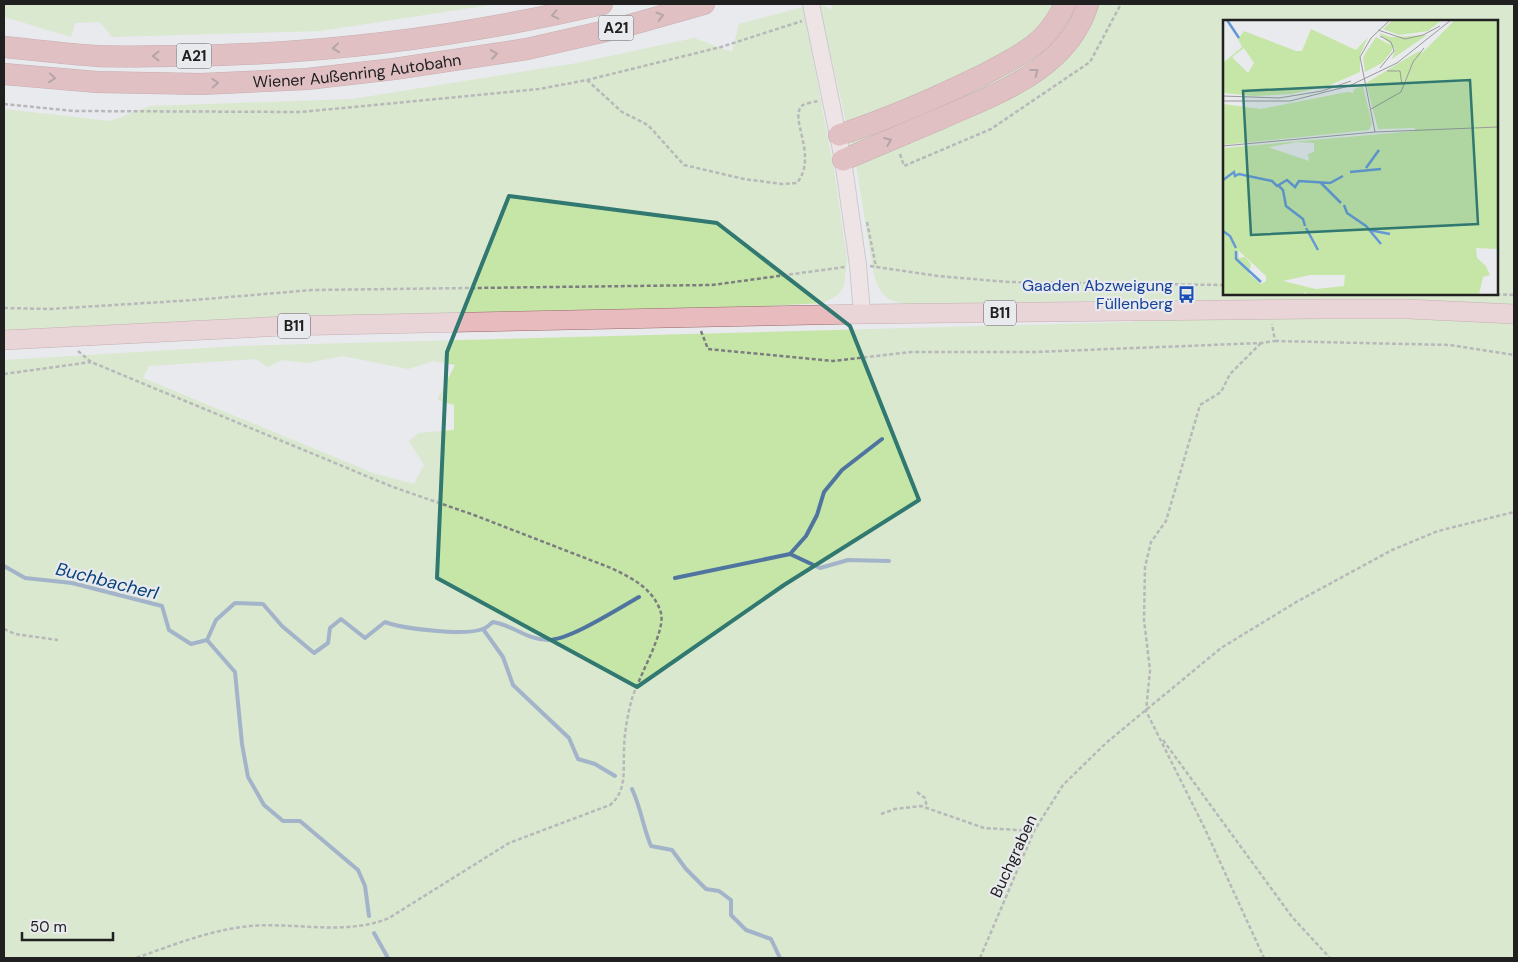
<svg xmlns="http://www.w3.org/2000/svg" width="1518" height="962" font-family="'DM Sans',sans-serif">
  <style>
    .green { fill: #c6e6a8; fill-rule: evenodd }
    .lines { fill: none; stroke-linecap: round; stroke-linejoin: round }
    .stream { stroke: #4f74a0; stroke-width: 4 }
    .secondary-casing { stroke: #a5a6a9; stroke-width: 18 }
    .primary-casing { stroke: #98686a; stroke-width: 20 }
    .highway-casing { stroke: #98686a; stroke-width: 22 }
    .path { stroke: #7c7d7f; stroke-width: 2.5; stroke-dasharray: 4 2.5; stroke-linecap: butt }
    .secondary { stroke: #f3ddde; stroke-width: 16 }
    .primary { stroke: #e8bbbe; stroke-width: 19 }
    .highway { stroke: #d88e92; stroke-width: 21 }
    .oneway { stroke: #735254 }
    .marked { fill: none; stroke: #307870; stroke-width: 4; stroke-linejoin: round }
    .labels { text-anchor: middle; stroke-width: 4.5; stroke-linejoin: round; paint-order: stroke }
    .shield { fill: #e9eaed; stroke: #5c5d5e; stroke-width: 1 }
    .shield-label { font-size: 15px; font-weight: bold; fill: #202021 }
    .street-label { font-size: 16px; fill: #202021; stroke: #e9eaed }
    .transit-label { font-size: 16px; fill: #164399; stroke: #e9eaed; text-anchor: end }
    .water-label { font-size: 18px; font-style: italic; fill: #07427c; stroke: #e9eaed }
    .inset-river { fill: none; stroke: #6398d7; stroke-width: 2.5 }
    .inset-road { fill: none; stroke: #99999b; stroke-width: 1 }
    .view { fill: #307870; fill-opacity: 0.15; stroke: #307870; stroke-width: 2.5 }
    .inset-edge { fill: none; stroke: #202021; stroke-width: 2.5 }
  </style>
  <rect width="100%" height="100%" fill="#e9eaed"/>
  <g class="green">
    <path d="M4,4H497L320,31L112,37L100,22L75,23L71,37L11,19L4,17Z"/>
    <path d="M819,4L833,10L831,4H1514V958H4V360L239,346L1134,322L1133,300L917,305C889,303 880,299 873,270L856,165ZM1224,21H1497V294H1224ZM343,356L408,369L434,361L455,365L437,400L454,405V430L419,433L409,441L424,465L414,484L373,473L143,378L149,366L256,359L268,367L282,360L307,363Z"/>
    <path d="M803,7L834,170L847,260L844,286L838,295L823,303L694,310L4,333V109L111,121L150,106L352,99L577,63L694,38L732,52L739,24Z"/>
  </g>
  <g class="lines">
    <g class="stream">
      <path d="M790,554L806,536L817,515L824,492L842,470L882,439"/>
      <path d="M4,566L25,578L72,583L162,606L169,630L191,644L207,640L216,620L235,603L263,604L282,626L314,653L328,643L330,628L341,619L365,638L385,622C404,629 465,636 483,629C487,628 490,624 493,622C512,625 528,640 548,640C570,640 619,608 639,597"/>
      <path d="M675,578L790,554L820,568L848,560L889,561"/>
      <path d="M483,629L503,657L513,685L569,738L578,759L595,764L615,776"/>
      <path d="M207,640L235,672L242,744L248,777L264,805L283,821H300L358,870L365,886L369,916"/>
      <path d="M632,789C641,808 643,827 651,846L672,850L686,869L706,889L719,891L731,900V915L746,930L771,939L780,958"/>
      <path d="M374,933L388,958"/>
    </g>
    <defs>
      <path id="secondary" d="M811,4L843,160L858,265L862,314"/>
      <path id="primary" d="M4,340L285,326L862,314L1319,309H1408L1514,314"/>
      <g id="highway">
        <path d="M4,47C35,50 67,54 98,56C123,57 149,56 174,56C319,55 461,37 602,4"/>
        <path id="s1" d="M4,74L97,82L201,84L307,79L394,69L527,49L619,28L704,4"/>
        <path d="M839,135C888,119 936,98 983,75C1003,64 1025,54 1042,38C1052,28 1059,17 1065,4"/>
        <path d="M843,160C876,146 909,132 942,118C999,93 1068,69 1088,4"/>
      </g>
    </defs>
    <use href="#secondary" class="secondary-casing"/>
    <use href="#primary" class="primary-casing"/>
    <use href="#highway" class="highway-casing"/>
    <g class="path">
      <path d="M587,80L622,112L648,125L684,165L744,179L782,184L797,183C819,155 787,116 803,105C807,103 814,102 818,101"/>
      <path d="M4,104L74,111L301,112L458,97L539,89L587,80L721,47L802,21"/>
      <path d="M900,154L904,166L991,129L1090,62L1121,4"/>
      <path d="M867,222L876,267"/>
      <path d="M870,266L938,276L1008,282L1224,285"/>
      <path d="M1490,294L1514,295"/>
      <path d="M4,308L50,309L194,300L312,290L712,285L845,267"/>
      <path d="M701,331L708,349L833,361L911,352H1035L1261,343L1275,341L1272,324"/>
      <path d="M1275,341L1450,345L1514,355"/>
      <path d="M1261,343L1230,374L1221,392L1200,405L1166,521L1151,542L1145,567L1144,620L1150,670L1146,711L1204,827L1264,958"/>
      <path d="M78,351L91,362L393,487L474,515L611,568C632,578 654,589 661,613C666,632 637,679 631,702C627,718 624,735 624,752C623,771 627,791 610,805L509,843L389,918C346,936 295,922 250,926C210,930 173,945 136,958"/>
      <path d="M4,374L91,362"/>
      <path d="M4,629L15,634L58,640"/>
      <path d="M1163,740L1292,917L1330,958"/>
      <path d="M917,792L925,798L927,808"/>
      <path d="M881,814L895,809L921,806L984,828L1034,831"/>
      <path d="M980,958L1034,831L1063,785L1106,743L1221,648L1298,601L1392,550L1438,531L1514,512"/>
    </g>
    <use href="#secondary" class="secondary"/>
    <use href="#primary" class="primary"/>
    <use href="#highway" class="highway"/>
  </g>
  <defs><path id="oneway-chevron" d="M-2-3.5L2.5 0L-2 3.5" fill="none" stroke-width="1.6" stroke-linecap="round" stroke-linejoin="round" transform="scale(1.25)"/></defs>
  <g class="oneway">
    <use href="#oneway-chevron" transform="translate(555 15) rotate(167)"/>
    <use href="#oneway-chevron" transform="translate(660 16) rotate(-16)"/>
    <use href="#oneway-chevron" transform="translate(336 48) rotate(174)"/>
    <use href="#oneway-chevron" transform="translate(494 54) rotate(-9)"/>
    <use href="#oneway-chevron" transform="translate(156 56) rotate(180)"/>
    <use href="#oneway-chevron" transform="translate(1035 72) rotate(-37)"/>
    <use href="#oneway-chevron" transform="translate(52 78) rotate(5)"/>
    <use href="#oneway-chevron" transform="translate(215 83) rotate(-3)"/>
    <use href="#oneway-chevron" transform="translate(888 141) rotate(-23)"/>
  </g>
  <path d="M0 0H1518V962H0ZM509,196L717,223L850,326L919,500L784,585L637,687L437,578L447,352Z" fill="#e9eaed" fill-opacity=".55" fill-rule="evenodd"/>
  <path class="marked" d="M509,196L717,223L850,326L919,500L784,585L637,687L437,578L447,352Z"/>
  <defs>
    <symbol id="bus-bare" viewBox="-9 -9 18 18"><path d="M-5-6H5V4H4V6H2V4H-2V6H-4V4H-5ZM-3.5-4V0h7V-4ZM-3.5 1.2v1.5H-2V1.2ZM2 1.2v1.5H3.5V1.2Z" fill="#1a4fb4" stroke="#e9eaed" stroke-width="2.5" paint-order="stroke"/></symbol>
  </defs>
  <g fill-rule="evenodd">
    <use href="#bus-bare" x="1174" y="282" width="25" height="25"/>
  </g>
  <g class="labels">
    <g class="shield">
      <rect x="598.5" y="15.5" width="35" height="25" rx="4"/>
      <rect x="176.5" y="43.5" width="35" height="25" rx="4"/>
      <rect x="984" y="300.5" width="32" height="25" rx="4"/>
      <rect x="278" y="313.5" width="32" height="25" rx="4"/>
    </g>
    <g class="shield-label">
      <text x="616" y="33">A21</text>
      <text x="194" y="61">A21</text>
      <text x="1000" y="318">B11</text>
      <text x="294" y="331">B11</text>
    </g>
    <g class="street-label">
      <text dy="6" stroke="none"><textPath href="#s1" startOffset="354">Wiener Außenring Autobahn</textPath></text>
      <text transform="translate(1013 856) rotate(-65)" y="6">Buchgraben</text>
    </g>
    <g class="transit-label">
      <text x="1173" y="291">Gaaden Abzweigung<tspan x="1173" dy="18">Füllenberg</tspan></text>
    </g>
    <g class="water-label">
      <text transform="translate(107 581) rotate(14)" y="6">Buchbacherl</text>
    </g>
  </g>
  <g transform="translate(1223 20)">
    <rect width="275" height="275" fill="#e9eaed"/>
    <path d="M170,0H219L205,11L176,15L160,9ZM232,0H275V237V229L253,228L254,238L263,246L267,255L260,257L256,275H86L81,272V275H0V128L192,111V108L155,109L143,63L196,31L199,33ZM74,122L91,123V132L85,134L86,141L45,127ZM15,230L43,256V261L38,264L26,254L28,244L22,237L16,238ZM87,255H122L121,266L93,269L60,261ZM88,9L133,30L145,17L137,35V52L105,66L68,74L31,76L0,73V43L19,27L15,19L21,11L73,31H79ZM21,28L31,43L25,53L9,37ZM156,13L168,17L204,15L169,39L172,29ZM153,17L169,26V31L159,43L142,52L140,37ZM140,66L149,104L146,110L0,125V84L38,89L124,72L130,73L131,69Z" fill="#c6e6a8" fill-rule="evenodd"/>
    <path class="inset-river" d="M4,0L16,18M143,148L156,130M127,152L158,149M0,160L11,152L12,156L16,154L49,161L54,166L64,160L72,167L76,161L107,163L120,156M98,163L118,183M56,166L60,170L63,186L80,199L82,206M121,185L124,193L143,206L158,224M83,208L95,230M146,210L167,214M0,211L7,216L13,228M13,231V239L38,262"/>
    <path class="inset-road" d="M155,10L182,19L200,15L217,6M157,16L168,22L171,31L157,48M164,51H177L179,65M0,76L56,78L99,71L128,61M0,81H67L126,66L174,43L228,0M148,89L178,72L190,42L201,28M152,112L137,37L148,18L167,0M0,126L152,112L275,107"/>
    <path class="view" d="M247,60L255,204L28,215L20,71Z"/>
    <rect width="275" height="275" class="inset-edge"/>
  </g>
  <rect width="1518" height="962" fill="none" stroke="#202021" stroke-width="10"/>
  <path d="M22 932v8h91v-8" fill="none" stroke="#202021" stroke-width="2.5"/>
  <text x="30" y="932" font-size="15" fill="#202021" stroke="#e9eaed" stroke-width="4" paint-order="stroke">50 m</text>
</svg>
